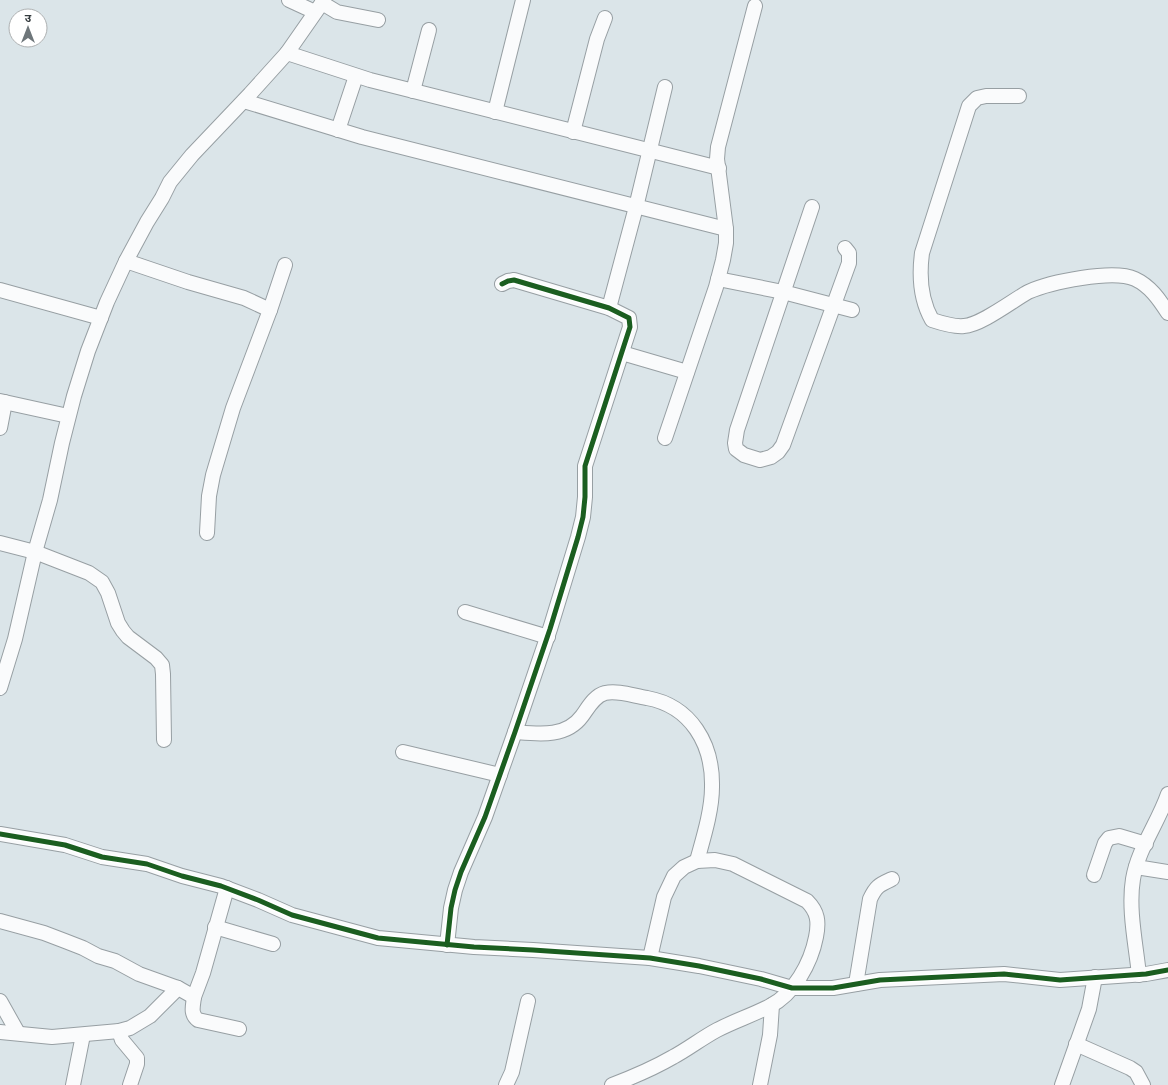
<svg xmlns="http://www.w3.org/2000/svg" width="1168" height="1085" font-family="'IBM Plex Sans','Noto Sans Devanagari',sans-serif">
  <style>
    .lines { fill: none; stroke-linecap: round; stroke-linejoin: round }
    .minor-casing { stroke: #979fa3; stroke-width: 16 }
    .minor { stroke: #fafbfc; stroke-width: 14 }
    .cycleway-casing { stroke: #fff; stroke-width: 8 }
    .cycleway { stroke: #1b5e20; stroke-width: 5 }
  </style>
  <rect width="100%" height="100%" fill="#dbe5e9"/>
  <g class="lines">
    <defs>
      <g id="minor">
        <path d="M289,0L315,12"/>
        <path d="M322,3L337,12L378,20"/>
        <path d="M287,53L370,80L719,168"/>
        <path d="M413,91L429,30"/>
        <path d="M1019,96H986L977,98L969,106L922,253C919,276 920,299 932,320C941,323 954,327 964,326C981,325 1012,301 1028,292C1050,282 1113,269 1135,279C1150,286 1159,299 1168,313"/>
        <path d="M244,101L362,137L726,229"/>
        <path d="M495,112L523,0"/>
        <path d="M338,130L356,76"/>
        <path d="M573,132L597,39L605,18"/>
        <path d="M812,207L737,430L735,443L736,449L744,455L760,460L771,457L778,452L783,445L849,263V253L845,248"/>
        <path d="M126,261L188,282L244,298L270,310"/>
        <path d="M718,279L783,292L852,310"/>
        <path d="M0,290L101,318"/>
        <path d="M609,308L636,207L665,87"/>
        <path d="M622,353L687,372"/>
        <path d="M0,401L68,416"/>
        <path d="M0,428L5,402"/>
        <path d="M665,438L716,287L723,260L726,243V229L717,159L718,147L755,6"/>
        <path d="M207,533L209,496L213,475L233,408L270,310L285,265"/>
        <path d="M0,543L35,552L89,573L102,582L108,593L118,623L123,631L128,637L156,658L162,665L163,674L164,740"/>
        <path d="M465,612L548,637"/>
        <path d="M0,688L15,639L35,552L50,500L62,443L74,396L88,351L107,302L126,261L147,222L162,198L170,182L192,155L250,94L287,53L324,0"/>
        <path d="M515,732C538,734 566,738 582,716C588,708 594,696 605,693C618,690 634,696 647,698C691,706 713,744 712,787C712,811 703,839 697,861"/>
        <path d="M403,752L500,775"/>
        <path d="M0,834L65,845L102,857L147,864L182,876L221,886L258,900L292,915L378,938L474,947L533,950L650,958L699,966L761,979L792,988H833L880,980L1004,974L1060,980L1146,974L1168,970"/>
        <path d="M1136,867L1168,872"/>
        <path d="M1094,875L1105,843L1109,838L1119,836L1146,844"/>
        <path d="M0,921L44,933L65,941L83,948L98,956L115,961L139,974L178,988"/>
        <path d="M215,927L273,944"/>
        <path d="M447,945L451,908L455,890L461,872L485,817L515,732L550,629L578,537L583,517L585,497V466L630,327L629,318L609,308L514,280L508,281L502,284"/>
        <path d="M1139,975C1136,945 1128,909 1133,879C1138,849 1158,823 1168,794"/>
        <path d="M856,984L870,899C876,886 879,885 892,879"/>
        <path d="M194,997C193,1006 190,1014 198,1020L239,1029"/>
        <path d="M0,1001L18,1033"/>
        <path d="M119,1031L122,1040L137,1058V1064L130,1085"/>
        <path d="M0,1032L52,1037L119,1031L130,1028L150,1016L178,988L194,997L203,973L227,888"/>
        <path d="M1076,1044L1130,1068L1136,1072L1143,1085"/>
        <path d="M73,1085L83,1035"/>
        <path d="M506,1085L512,1072L528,1001"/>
        <path d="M612,1085C633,1077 654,1068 673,1057C688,1049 702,1038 717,1030C734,1021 753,1015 770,1006C794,994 811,963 816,937C819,922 818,912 807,901L733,864L715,860L697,861L684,867L674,876L664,897L650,958"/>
        <path d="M760,1085L770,1035L772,1005"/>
        <path d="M1062,1085L1089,1009L1095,977"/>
      </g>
    </defs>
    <use href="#minor" class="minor-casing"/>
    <use href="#minor" class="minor"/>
    <defs>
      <g id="cycleway">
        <path d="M0,834L65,845L102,857L147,864L182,876L221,886L258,900L292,915L378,938L474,947L533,950L650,958L699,966L761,979L792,988H833L880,980L1004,974L1060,980L1146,974L1168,970"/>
        <path d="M447,945L451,908L455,890L461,872L485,817L515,732L550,629L578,537L583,517L585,497V466L630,327L629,318L609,308L514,280L508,281L502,284"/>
      </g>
    </defs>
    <use href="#cycleway" class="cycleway-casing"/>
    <use href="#cycleway" class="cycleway"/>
  </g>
  <g transform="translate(28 28)"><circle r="19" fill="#ffffff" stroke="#aeb1b2"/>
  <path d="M0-3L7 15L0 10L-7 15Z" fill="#6e767a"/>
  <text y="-6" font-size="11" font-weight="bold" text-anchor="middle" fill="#343b3e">उ</text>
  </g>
</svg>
